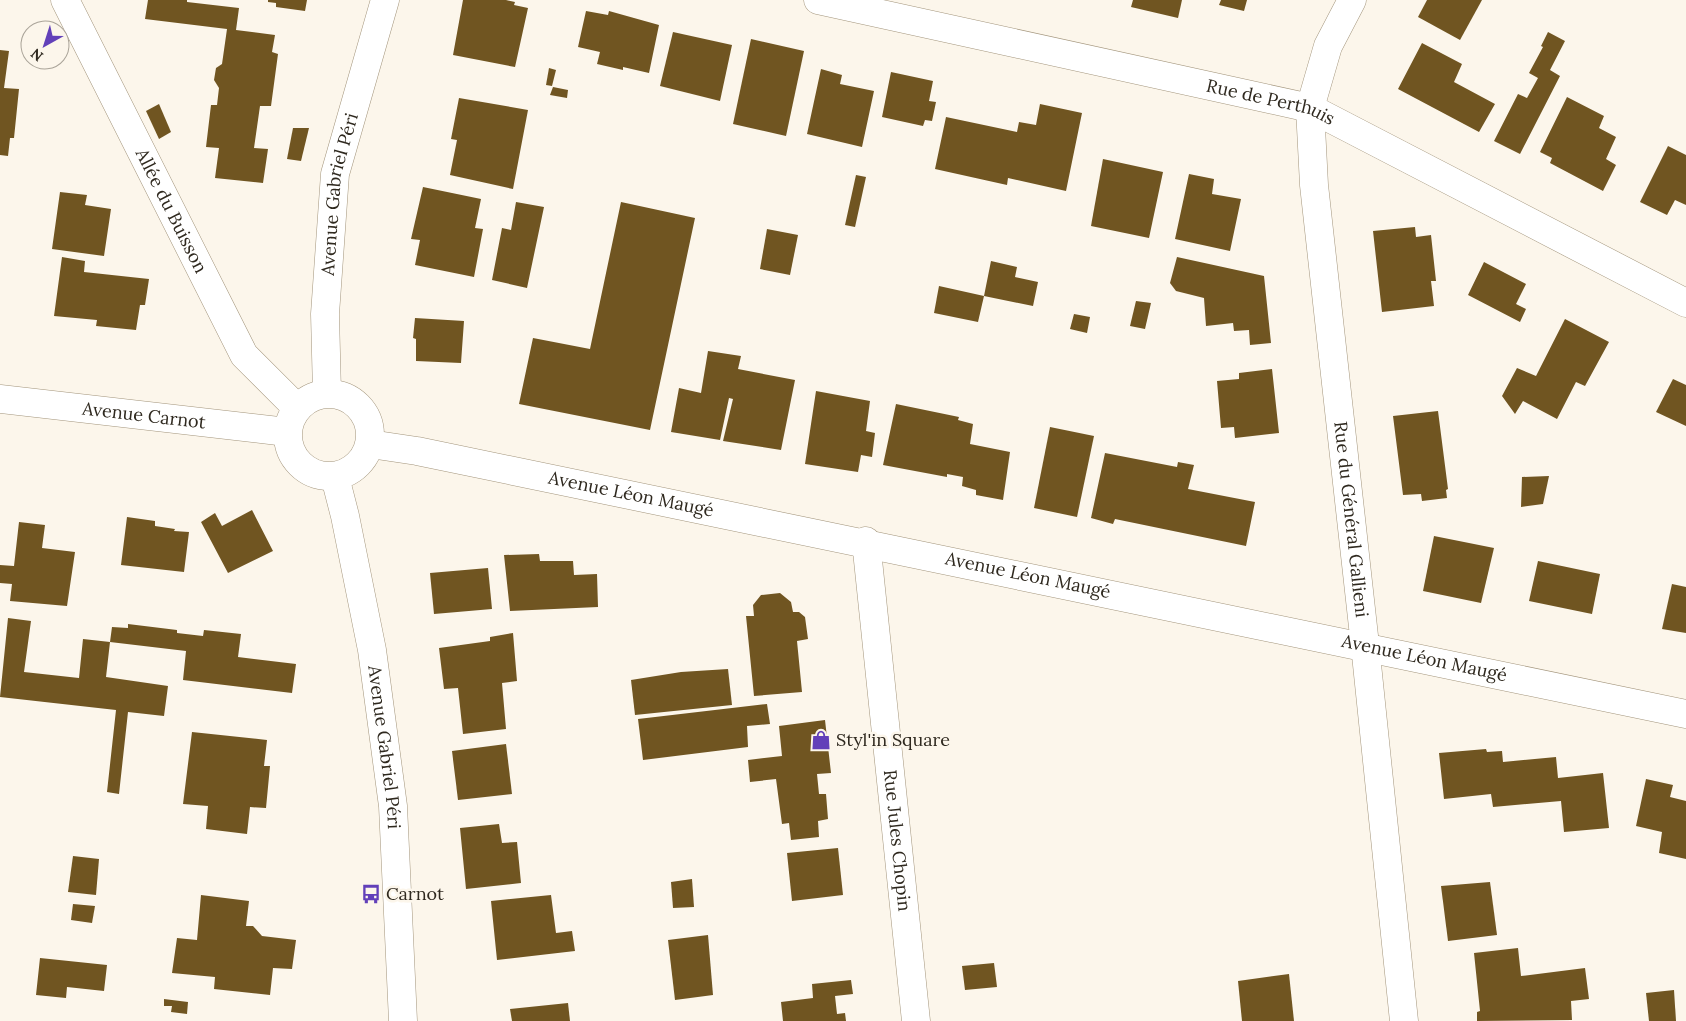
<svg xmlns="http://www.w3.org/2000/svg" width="1686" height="1021" font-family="Lora,serif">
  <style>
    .building { fill: #705521 }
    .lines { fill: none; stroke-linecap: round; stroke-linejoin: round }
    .minor-casing { stroke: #a3957c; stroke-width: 29 }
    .tertiary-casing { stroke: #a3957c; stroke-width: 29 }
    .minor { stroke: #fff; stroke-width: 28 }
    .tertiary { stroke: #fff; stroke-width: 28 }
    .labels { text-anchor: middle; stroke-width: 5; stroke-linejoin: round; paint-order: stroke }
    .street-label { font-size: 18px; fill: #2f291f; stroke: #fcf6eb }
    .poi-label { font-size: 18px; fill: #2f291f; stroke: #fcf6eb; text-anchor: start }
  </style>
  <rect width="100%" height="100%" fill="#fcf6eb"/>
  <g class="building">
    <path d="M148,0H187V2L239,8L236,30L275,35L272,52L278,54L271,106H260L254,148L268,149L263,183L215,178L219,148L206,147L211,105H217L219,88L214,80L216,68L222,64L227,29L145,19Z"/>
    <path d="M268,0H307L305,11L276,7V3L268,2Z"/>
    <path d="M463,0H506L515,2L514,5L528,8L515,67L453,55Z"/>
    <path d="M1133,0H1182L1178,18L1131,7Z"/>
    <path d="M1221,0H1247L1244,11L1219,5Z"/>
    <path d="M1427,0H1482L1460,40L1418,17Z"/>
    <path d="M586,11L608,15L609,11L659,25L649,73L623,67V70L597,64L600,52L578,47Z"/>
    <path d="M673,32L732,45L720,101L660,86Z"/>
    <path d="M1548,32L1565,41L1550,70L1560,76L1520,154L1494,141L1518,94L1527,98L1538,78L1529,73L1543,47L1541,46Z"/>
    <path d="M751,39L804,51L786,136L733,124Z"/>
    <path d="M1422,43L1462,64L1454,82L1495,104L1479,132L1398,89Z"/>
    <path d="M0,50L9,51L4,88L19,89L14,138H10L8,156L0,155Z"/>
    <path d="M549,68L556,70L552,86L546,85Z"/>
    <path d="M821,69L842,75L840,84L874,91L862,147L807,134Z"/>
    <path d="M891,72L933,81L929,101L936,102L932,121L925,120L923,126L882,117Z"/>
    <path d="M553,87L568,90L567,98L550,95Z"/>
    <path d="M1567,97L1604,116L1599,128L1616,137L1606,159L1616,165L1603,191L1550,163L1552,158L1540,152Z"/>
    <path d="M459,98L528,110L513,189L450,175L457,140L451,139Z"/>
    <path d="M159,104L171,132L159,139L146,111Z"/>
    <path d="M1040,104L1082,113L1066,191L1008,178L1007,185L935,169L946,117L1017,132L1019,122L1036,125Z"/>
    <path d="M293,128H309L301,161L287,159Z"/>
    <path d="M1668,146L1686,155V205L1675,200L1667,215L1640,202Z"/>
    <path d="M1103,159L1163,172L1149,238L1091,226Z"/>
    <path d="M1189,174L1214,179L1212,194L1241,199L1230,251L1175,239Z"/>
    <path d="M856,175L866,177L855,227L845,225Z"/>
    <path d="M423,187L481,199L475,228L483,229L474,277L415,265L420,240L411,239Z"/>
    <path d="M60,192L87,195L85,205L111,209L104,256L52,249Z"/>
    <path d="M516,202L544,207L527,288L492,280L502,228L511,230Z"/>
    <path d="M621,202L695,218L650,430L519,404L533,338L590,349Z"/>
    <path d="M1415,227L1416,237L1431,235L1436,281H1431L1434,306L1382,312L1373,231Z"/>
    <path d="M767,229L798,235L790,275L760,269Z"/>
    <path d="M62,257L85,261L84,272L149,279L145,305H140L136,330L96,326L97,320L54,316Z"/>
    <path d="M1177,257L1264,276L1271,343L1250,345L1249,330L1234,331L1233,323L1206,326L1204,298L1176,291L1170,283Z"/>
    <path d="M991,261L1017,267L1015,277L1038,282L1033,306L984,296Z"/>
    <path d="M1484,262L1526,284L1516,304L1526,309L1520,322L1468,295Z"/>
    <path d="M939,286L984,296L978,322L934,313Z"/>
    <path d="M1136,301L1151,303L1145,329L1130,326Z"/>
    <path d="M1074,314L1090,317L1087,333L1070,329Z"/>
    <path d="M415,318L464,321L461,363L416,361V339L413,338Z"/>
    <path d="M1565,319L1609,342L1585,386L1576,382L1557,419L1523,401L1515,414L1502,396L1517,368L1536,376Z"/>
    <path d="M708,351L741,356L738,369L795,380L781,450L723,441L733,399L729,398L720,440L671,432L679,388L701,393Z"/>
    <path d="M1272,369L1279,433L1235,438L1234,427L1221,428L1217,381L1239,379V373Z"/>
    <path d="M1673,379L1686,385V426L1656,412Z"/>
    <path d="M816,391L870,401L866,431L875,433L872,457L861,455L858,472L805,464Z"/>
    <path d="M896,404L959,417L958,420L973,424L970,444L1010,452L1003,500L976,495V490L962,486L963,477L947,474V477L883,465Z"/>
    <path d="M1438,411L1448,489L1446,490L1447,498L1422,501L1421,494L1403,495L1393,416Z"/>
    <path d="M1050,427L1094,436L1077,517L1034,508Z"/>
    <path d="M1105,453L1177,467L1178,462L1194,465L1188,489L1255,502L1246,546L1115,519L1113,524L1091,518Z"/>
    <path d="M1549,476L1543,504L1521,507L1522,477Z"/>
    <path d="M252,510L273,551L228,573L201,522L215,513L222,526Z"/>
    <path d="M127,517L155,521V526L175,529L174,531L189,532L184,572L121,565Z"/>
    <path d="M19,522L45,525L42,548L75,552L67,606L10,601L12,584L0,583V565L14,566Z"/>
    <path d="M1434,536L1494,548L1481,603L1423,591Z"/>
    <path d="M539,554L540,561H573L574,575L597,574L598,607L510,611L504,555Z"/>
    <path d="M1538,561L1600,574L1592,614L1529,601Z"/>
    <path d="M488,568L492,609L434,614L430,573Z"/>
    <path d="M1672,584L1686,587V633L1662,629Z"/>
    <path d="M780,593L791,602L793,612H799L805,617L808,639L797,641L802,692L754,696L746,616H754L753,605L761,595Z"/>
    <path d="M8,618L31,621L24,672L79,678L83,639L110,642L106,677L168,686L164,716L128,712L119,794L107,792L116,710L0,697Z"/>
    <path d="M128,624L177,630V633L203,636L204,630L241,634L238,657L296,664L292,693L183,680L186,651L110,642L112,627L128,628Z"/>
    <path d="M513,633L517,681L502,683L506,729L463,734L458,688L444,689L439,648L490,641V637Z"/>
    <path d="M728,669L732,705L635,715L631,680L681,672Z"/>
    <path d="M767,704L770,724L747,726L748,747L643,760L638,719Z"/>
    <path d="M825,720L831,773L817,774L819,794H826L828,819L818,821L819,837L791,840L789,823L782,824L776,779L750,782L748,760L782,756L779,726Z"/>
    <path d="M192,732L267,740L264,766H270L266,808L250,807L247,834L206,829L208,806L183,804Z"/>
    <path d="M506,744L512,794L458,800L452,751Z"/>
    <path d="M1486,749L1487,752L1502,751L1503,762L1556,757L1558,778L1603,773L1609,828L1564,832L1561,801L1493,807L1491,794L1444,799L1439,753Z"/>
    <path d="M1646,779L1673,785L1670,797L1686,801V859L1659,853L1662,832L1636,826Z"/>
    <path d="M499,824L502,843L517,842L521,883L466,889L460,828Z"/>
    <path d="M838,848L843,895L792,901L787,853Z"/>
    <path d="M73,856L99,859L96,895L68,892Z"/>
    <path d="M692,879L694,907L673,908L671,882Z"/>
    <path d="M1490,882L1497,935L1448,941L1441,886Z"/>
    <path d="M201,895L249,901L246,926H253L262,936L296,940L292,969L273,968L270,995L214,989L215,977L172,973L177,938L197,940Z"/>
    <path d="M551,895L556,933L572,931L575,951L497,960L491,901Z"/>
    <path d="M73,904L95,906L92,923L71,920Z"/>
    <path d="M708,935L713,995L675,1000L668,940Z"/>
    <path d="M1518,948L1521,976L1585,968L1589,999L1571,1001L1572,1020L1477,1021V1012L1480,1011L1474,953Z"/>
    <path d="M40,958L107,965L104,991L67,987L66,998L36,995Z"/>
    <path d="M994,963L997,987L965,990L962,966Z"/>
    <path d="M1289,974L1294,1021H1242L1238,981Z"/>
    <path d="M851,980L853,994L835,996L837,1014L845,1013L846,1021H783L781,1002L813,998L812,984Z"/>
    <path d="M1674,990L1676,1021H1649L1646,993Z"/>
    <path d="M164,999L188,1002L187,1014L171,1012L172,1006H164Z"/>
    <path d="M568,1003L570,1021H512L510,1009Z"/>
  </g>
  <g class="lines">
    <defs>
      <g id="minor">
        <path id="s1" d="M65,0L244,355L297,408"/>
        <path id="s2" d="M818,0L1310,108L1686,303"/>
        <path id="s3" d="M1352,0L1328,46L1310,108L1314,185L1365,645L1404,1021"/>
        <path id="s4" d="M0,399L287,432"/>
        <path id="s5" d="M370,444L417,451C841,536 1264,623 1686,714"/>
        <path id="s6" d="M866,541L916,1021"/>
      </g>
      <g id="tertiary">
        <path id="s7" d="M327,393L325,314L335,174L385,0"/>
        <circle cx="329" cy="435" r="41"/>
        <path id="s8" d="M335,477L345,516L372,650L393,806L403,1021"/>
      </g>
    </defs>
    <use href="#minor" class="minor-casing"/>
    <use href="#tertiary" class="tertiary-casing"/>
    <use href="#minor" class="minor"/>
    <use href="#tertiary" class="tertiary"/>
  </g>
  <defs>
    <symbol id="shop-bare" viewBox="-9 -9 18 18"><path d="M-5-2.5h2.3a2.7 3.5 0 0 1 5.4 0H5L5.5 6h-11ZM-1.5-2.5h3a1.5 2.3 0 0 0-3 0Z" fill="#6240b9" stroke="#fcf6eb" stroke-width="2.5" paint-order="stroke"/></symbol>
    <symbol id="bus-bare" viewBox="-9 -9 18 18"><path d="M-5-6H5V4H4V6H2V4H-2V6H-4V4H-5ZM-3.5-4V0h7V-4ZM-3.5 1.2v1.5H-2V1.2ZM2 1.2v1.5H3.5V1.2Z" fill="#6240b9" stroke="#fcf6eb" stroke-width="2.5" paint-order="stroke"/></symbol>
  </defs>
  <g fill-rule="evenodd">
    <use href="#shop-bare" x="807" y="726" width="28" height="28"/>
    <use href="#bus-bare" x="357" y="880" width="28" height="28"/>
  </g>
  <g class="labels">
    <g class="street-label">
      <text dy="6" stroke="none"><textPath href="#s2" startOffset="464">Rue de Perthuis</textPath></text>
      <text dy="6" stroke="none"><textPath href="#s7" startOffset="200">Avenue Gabriel Péri</textPath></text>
      <text dy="6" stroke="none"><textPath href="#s1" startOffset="236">Allée du Buisson</textPath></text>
      <text dy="6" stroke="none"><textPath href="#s4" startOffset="145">Avenue Carnot</textPath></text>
      <text dy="6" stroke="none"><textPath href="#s5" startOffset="266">Avenue Léon Maugé</textPath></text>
      <text dy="6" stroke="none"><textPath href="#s3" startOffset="530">Rue du Général Gallieni</textPath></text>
      <text dy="6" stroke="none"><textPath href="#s5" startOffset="671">Avenue Léon Maugé</textPath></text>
      <text dy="6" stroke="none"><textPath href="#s5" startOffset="1076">Avenue Léon Maugé</textPath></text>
      <text dy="6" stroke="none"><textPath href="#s8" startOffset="275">Avenue Gabriel Péri</textPath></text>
      <text dy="6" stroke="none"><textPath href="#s6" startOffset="301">Rue Jules Chopin</textPath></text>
    </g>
    <g class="poi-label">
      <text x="836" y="746">Styl'in Square</text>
      <text x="386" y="900">Carnot</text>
    </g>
  </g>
  <g transform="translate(45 45) rotate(219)"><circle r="24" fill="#fcf6eb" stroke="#aaa499"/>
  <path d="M0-4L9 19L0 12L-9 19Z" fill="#6240b9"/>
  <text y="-8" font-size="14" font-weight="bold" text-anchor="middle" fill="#2f291f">N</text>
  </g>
</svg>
